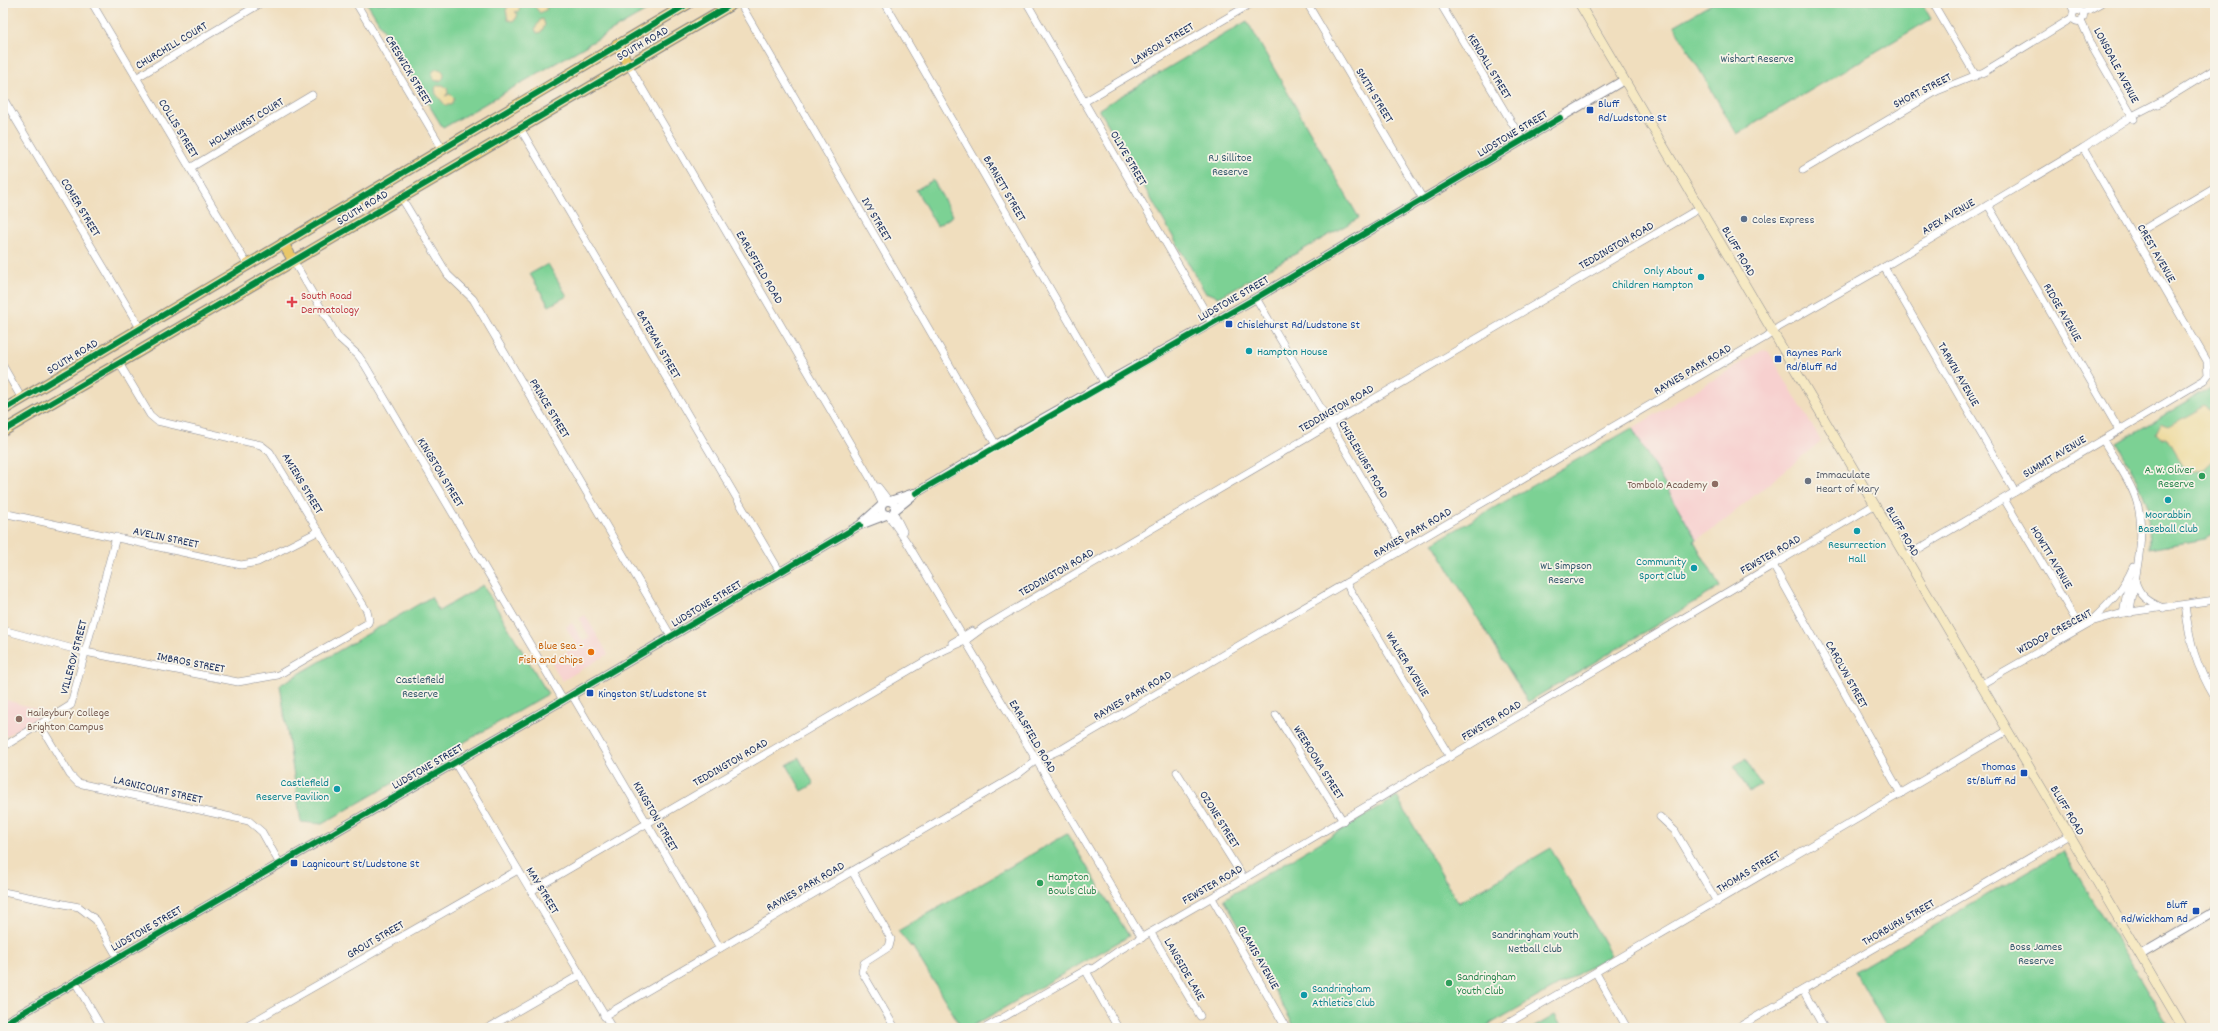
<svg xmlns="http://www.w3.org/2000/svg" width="2218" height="1031" font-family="Dekko,sans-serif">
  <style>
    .built { fill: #f7d0cf }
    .green { fill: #7bd194; stroke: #4b8079 }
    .sand { fill: #eeda9e; stroke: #84847e }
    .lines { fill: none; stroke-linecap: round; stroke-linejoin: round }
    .minor-casing { stroke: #86868e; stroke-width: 8 }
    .tertiary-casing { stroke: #86868e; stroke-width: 10 }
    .secondary-casing { stroke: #86868e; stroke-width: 10 }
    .primary-casing { stroke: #86868e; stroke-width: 12 }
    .minor { stroke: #fff; stroke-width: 7 }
    .tertiary { stroke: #fff; stroke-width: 8 }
    .secondary { stroke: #f6e9c3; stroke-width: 9 }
    .primary { stroke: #e9c769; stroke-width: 10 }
    .cycleway-casing { stroke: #f7f3e8; stroke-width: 8 }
    .cycleway { stroke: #00873e; stroke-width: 6 }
    .transit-dot { fill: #1a4fb4; stroke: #f7f3e8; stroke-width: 1.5 }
    .service-dot { fill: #5c6f8a; stroke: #f7f3e8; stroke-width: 1.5 }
    .culture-dot { fill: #0f9aa8; stroke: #f7f3e8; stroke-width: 1.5 }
    .health-dot { fill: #e0444e; stroke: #f7f3e8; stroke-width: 1.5 }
    .leisure-dot { fill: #2e9e5b; stroke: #f7f3e8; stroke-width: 1.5 }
    .worship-dot { fill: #6b7280; stroke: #f7f3e8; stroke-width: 1.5 }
    .education-dot { fill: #8d6e63; stroke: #f7f3e8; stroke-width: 1.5 }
    .food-dot { fill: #e8710a; stroke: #f7f3e8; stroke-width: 1.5 }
    .labels { text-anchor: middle; stroke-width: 3.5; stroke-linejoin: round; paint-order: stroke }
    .street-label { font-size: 12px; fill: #1b2f5e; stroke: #f7f3e8 }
    .park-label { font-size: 12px; fill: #33586c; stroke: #f7f3e8 }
    .transit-label { font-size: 12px; fill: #164399; stroke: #f7f3e8; text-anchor: start }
    .service-label { font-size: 12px; fill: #4e5e75; stroke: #f7f3e8; text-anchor: start }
    .culture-label { font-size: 12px; fill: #0d838f; stroke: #f7f3e8; text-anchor: end }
    .health-label { font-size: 12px; fill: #be3a42; stroke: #f7f3e8; text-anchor: start }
    .leisure-label { font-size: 12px; fill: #27864d; stroke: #f7f3e8; text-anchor: start }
    .worship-label { font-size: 12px; fill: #5b616d; stroke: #f7f3e8; text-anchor: start }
    .education-label { font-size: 12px; fill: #785e54; stroke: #f7f3e8; text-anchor: end }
    .food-label { font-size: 12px; fill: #c56008; stroke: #f7f3e8; text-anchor: end }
  </style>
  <rect width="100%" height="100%" fill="#f7f3e8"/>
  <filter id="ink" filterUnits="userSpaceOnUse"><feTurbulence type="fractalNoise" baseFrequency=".025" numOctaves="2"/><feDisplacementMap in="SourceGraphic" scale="8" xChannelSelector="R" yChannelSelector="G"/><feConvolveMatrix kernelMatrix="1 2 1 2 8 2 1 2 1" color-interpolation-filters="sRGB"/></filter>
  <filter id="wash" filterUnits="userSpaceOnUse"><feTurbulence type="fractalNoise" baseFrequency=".012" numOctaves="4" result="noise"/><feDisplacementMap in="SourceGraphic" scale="16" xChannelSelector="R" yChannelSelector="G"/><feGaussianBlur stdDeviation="0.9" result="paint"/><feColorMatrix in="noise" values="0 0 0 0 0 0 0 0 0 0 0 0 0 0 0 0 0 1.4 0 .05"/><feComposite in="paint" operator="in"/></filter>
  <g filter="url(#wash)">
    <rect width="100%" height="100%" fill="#f0debe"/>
    <g class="built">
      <path d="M1763,350L1769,352L1821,441L1716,527L1694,541L1631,429Z"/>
      <path d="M585,615L608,654L562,681L551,661L577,646L566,627L572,623L583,641L590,638L579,619Z"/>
      <path d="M3,699L46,712L3,738Z"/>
    </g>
    <g class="green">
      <path d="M367,3H660L443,128Z"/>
      <path d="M1713,3H1922L1931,19L1737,134L1674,26Z"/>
      <path d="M1247,21L1359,218L1219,297L1205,292L1099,109Z"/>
      <path d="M933,180L953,216L937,226L916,190Z"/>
      <path d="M548,264L567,296L549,306L530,274Z"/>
      <path d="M2215,385V533L2205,539L2149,549L2148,507L2138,481L2117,443Z"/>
      <path d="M1632,428L1696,539L1694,541L1720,587L1528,702L1433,543Z"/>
      <path d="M483,585L548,694L322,824L301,822L280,685L431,597L439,611Z"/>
      <path d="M799,758L814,784L802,791L787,765Z"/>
      <path d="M1745,759L1761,785L1749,792L1734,766Z"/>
      <path d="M1397,797L1458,903L1551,848L1611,955L1483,1028H1295L1224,899Z"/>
      <path d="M1067,834L1129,936L969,1028H962L912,946L911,947L898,931Z"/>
      <path d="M2063,851L2170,1028H1887L1855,971Z"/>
      <path d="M1555,1015L1562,1028H1533Z"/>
    </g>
    <g class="sand">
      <path d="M510,3H520L519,11L515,12L518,14L516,19L512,21L508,20L506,10Z"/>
      <path d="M532,3H544L547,9L540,13Z"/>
      <path d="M631,3H647L638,9L633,7Z"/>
      <path d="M543,19L545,25L541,32L537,33L535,29L540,20Z"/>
      <circle cx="438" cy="75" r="6"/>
      <path d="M438,85H443L447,88L448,93L445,96L450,94L454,98L451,105H445L436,94L435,88Z"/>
      <path d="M2205,406L2215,417V458L2203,469L2187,473L2166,437L2161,438L2156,433L2161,423L2169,426Z"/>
    </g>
  </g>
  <g filter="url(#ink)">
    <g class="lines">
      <defs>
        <g id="minor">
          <path d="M92,3L247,264"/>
          <path d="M356,3L442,148"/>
          <path d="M740,3L996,445"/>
          <path d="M885,3L1105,384"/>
          <path d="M1027,3L1212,323"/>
          <path d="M1307,3L1423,199"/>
          <path d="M1440,3L1522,140"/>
          <path d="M1933,3L1976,76"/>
          <path d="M2070,3L2074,11"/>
          <circle cx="2078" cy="16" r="5.5"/>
          <path d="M2083,13L2101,3"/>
          <path d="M2081,21L2095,52L2134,119"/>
          <path d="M628,64L872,481L882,503"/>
          <path d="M136,78L258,5"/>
          <path d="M3,98L140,328"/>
          <path d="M1084,102L1252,3"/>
          <path d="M2158,104L2215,69"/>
          <path d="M520,128L780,572"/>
          <path d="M190,168L312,95"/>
          <path d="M1803,170L1937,91L1984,72L2072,18"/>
          <path d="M401,197L448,275L473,299L671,636"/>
          <path d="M1988,205L2119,430"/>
          <path d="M2134,235L2215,187"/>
          <path d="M293,260L338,337L358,355L365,365L563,700"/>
          <path d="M1884,267L2015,492"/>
          <path d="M1256,298L1404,549"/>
          <path d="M3,366L22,399"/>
          <path d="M2103,440C2114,459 2129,478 2136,499C2148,535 2134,577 2130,613"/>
          <path d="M878,487L888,500"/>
          <path d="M2004,499L2080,627"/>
          <path d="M3,513L241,565L258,562L319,531"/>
          <path d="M894,513L903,531"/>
          <path d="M889,516L908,544L1142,938"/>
          <path d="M1905,557L2204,380L2208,375L2207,361L2083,148"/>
          <path d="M1773,565L1901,794"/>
          <path d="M2135,580C2139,596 2149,602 2163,608"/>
          <path d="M1346,583L1450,757"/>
          <path d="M2185,605C2190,644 2195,664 2215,698"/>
          <path d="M2123,613L2129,581"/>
          <path d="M2092,620C2109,604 2124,589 2133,567"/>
          <path d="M3,630L85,652L238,682L278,675L368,623L369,620L367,611L270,452L261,445L157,421L150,415L119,363"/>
          <path d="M952,643L972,631"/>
          <path d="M940,652L965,641L984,627L1700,208"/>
          <path d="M1980,685L2091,622L2123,613L2215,600"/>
          <path d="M572,695L720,948"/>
          <path d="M1276,715L1343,821"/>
          <path d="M40,725L70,775L78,783L249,821L262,832L280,864"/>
          <path d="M3,747L71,705L116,537"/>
          <path d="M455,763L612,1028"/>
          <path d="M1177,772L1244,879"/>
          <path d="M1660,817L1675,831L1717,902"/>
          <path d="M852,871L891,939L889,947L864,963L862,972L895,1028"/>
          <path d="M531,891L944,650"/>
          <path d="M3,892L79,907L96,920L118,958"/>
          <path d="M1212,898L1286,1028"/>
          <path d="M1151,933L1200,1016"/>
          <path d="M1086,971L1094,968L1118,951L1233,885L1874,505"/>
          <path d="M1086,971L1118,1028"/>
          <path d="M1596,973L1627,1028"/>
          <path d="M75,982L102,1028"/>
          <path d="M1803,990L1824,1028"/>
          <path d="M604,1016L1017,775L1035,761L1062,749L1766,337L1779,327L1884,267L2083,148L2132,116L2161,101"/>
          <path d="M242,1028L518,870"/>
          <path d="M488,1028L580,975"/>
          <path d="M985,1028L1089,968"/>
          <path d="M1500,1028L2007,731"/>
          <path d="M1737,1028L2069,835"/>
        </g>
        <g id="tertiary">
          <circle cx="888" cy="508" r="7"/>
          <path d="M890,501L914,493"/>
          <path d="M895,510L916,493L996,445L1256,298L1624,80"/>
          <path d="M862,523L881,506"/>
          <path d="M2140,955L2215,911"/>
          <path d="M3,1024L563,700L860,525L886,515"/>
        </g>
        <path id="secondary" d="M1579,3L2183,1028"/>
        <g id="primary">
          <path d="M617,44L628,64"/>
          <path d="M283,243L293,260"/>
          <path d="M3,410L689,3"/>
          <path d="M3,431L734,3"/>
        </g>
      </defs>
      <use href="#minor" class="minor-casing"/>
      <use href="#tertiary" class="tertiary-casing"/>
      <use href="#secondary" class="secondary-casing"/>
      <use href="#primary" class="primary-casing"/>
      <use href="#minor" class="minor"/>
      <use href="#tertiary" class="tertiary"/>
      <use href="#secondary" class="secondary"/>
      <use href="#primary" class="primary"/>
      <defs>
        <g id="cycleway">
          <path d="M3,410L689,3"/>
          <path d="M3,431L734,3"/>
          <path d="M916,493L1256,298L1560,118"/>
          <path d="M3,1024L563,700L860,525"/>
        </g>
      </defs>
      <use href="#cycleway" class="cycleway-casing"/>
      <use href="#cycleway" class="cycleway"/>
    </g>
  </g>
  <g class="transit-dot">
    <rect x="1586" y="106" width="8" height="8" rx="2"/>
    <rect x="1225" y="320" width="8" height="8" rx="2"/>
    <rect x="1774" y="355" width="8" height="8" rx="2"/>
    <rect x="586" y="689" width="8" height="8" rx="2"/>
    <rect x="2020" y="769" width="8" height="8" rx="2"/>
    <rect x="290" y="859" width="8" height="8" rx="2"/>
    <rect x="2192" y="907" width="8" height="8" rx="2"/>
  </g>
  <circle class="service-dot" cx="1744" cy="219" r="4"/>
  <g class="culture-dot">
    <circle cx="1701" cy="277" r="4"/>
    <circle cx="1249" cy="351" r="4"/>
    <circle cx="2168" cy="500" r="4"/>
    <circle cx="1857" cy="531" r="4"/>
    <circle cx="1694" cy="568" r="4"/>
    <circle cx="337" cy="789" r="4"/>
    <circle cx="1304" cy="995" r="4"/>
  </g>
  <path class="health-dot" d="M290 296h4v4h4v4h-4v4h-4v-4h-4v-4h4z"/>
  <g class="leisure-dot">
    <circle cx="2202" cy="476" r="4"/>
    <circle cx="1040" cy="883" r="4"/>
    <circle cx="1449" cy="983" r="4"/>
  </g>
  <circle class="worship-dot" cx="1808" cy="481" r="4"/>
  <g class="education-dot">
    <circle cx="1715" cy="484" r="4"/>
    <circle cx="19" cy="719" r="4"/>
  </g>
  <circle class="food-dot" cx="591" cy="652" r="4"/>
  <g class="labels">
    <g class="street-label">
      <text transform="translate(642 43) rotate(-30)" y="4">SOUTH ROAD</text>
      <text transform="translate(1162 43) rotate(-31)" y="4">LAWSON STREET</text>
      <text transform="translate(171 45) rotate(-31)" y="4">CHURCHILL COURT</text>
      <text transform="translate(2117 65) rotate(62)" y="4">LONSDALE AVENUE</text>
      <text transform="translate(1490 66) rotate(59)" y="4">KENDALL STREET</text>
      <text transform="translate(409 70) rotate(59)" y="4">CRESWICK STREET</text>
      <text transform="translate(1922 90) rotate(-27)" y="4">SHORT STREET</text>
      <text transform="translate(1375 95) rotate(59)" y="4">SMITH STREET</text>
      <text transform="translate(246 122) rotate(-31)" y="4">HOLMHURST COURT</text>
      <text transform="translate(179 128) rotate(59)" y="4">COLLIS STREET</text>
      <text transform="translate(1512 133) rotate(-31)" y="4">LUDSTONE STREET</text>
      <text transform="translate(1129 158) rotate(60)" y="4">OLIVE STREET</text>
      <text transform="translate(1005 188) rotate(60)" y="4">BARNETT STREET</text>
      <text transform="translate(81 207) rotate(59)" y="4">COMER STREET</text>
      <text transform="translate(362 207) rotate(-31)" y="4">SOUTH ROAD</text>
      <text transform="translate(1948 216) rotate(-31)" y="4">APEX AVENUE</text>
      <text transform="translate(877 219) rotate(60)" y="4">IVY STREET</text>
      <text transform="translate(1616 245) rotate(-30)" y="4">TEDDINGTON ROAD</text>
      <text transform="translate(1739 251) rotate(60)" y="4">BLUFF ROAD</text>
      <text transform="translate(2157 253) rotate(60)" y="4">CREST AVENUE</text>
      <text transform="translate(760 267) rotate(60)" y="4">EARLSFIELD ROAD</text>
      <text transform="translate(1233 298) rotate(-30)" y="4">LUDSTONE STREET</text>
      <text transform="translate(2063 312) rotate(60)" y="4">RIDGE AVENUE</text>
      <text transform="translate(659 344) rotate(60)" y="4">BATEMAN STREET</text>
      <text transform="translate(72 356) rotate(-31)" y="4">SOUTH ROAD</text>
      <text transform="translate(1692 369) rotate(-31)" y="4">RAYNES PARK ROAD</text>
      <text transform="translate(1959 374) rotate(60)" y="4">TARWIN AVENUE</text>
      <text transform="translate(550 408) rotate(59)" y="4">PRINCE STREET</text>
      <text transform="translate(1336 408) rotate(-30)" y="4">TEDDINGTON ROAD</text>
      <text transform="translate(2054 456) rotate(-31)" y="4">SUMMIT AVENUE</text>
      <text transform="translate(1364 459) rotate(60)" y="4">CHISLEHURST ROAD</text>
      <text transform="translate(441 472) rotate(59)" y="4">KINGSTON STREET</text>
      <text transform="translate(303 483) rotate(59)" y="4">AMIENS STREET</text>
      <text transform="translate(1903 531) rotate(60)" y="4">BLUFF ROAD</text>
      <text transform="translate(1412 532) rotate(-30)" y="4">RAYNES PARK ROAD</text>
      <text transform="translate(166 537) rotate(12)" y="4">AVELIN STREET</text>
      <text transform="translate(1770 554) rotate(-30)" y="4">FEWSTER ROAD</text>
      <text transform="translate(2052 557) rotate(59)" y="4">HOWITT AVENUE</text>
      <text transform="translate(1056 572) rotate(-30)" y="4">TEDDINGTON ROAD</text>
      <text transform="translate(706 603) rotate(-31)" y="4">LUDSTONE STREET</text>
      <text transform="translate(2054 631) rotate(-28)" y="4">WIDDOP CRESCENT</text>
      <text transform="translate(73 657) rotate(-75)" y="4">VILLEROY STREET</text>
      <text transform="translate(191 662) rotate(11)" y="4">IMBROS STREET</text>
      <text transform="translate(1408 664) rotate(59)" y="4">WALKER AVENUE</text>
      <text transform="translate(1847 674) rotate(61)" y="4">CAROLYN STREET</text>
      <text transform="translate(1132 695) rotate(-30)" y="4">RAYNES PARK ROAD</text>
      <text transform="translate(1491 720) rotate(-31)" y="4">FEWSTER ROAD</text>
      <text transform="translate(1033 736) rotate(60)" y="4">EARLSFIELD ROAD</text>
      <text transform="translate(730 762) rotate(-30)" y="4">TEDDINGTON ROAD</text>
      <text transform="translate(1319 762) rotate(58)" y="4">WEEROONA STREET</text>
      <text transform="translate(427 766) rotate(-30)" y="4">LUDSTONE STREET</text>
      <text transform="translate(158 789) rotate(13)" y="4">LAGNICOURT STREET</text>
      <text transform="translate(2068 810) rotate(59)" y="4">BLUFF ROAD</text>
      <text transform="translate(656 816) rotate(60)" y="4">KINGSTON STREET</text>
      <text transform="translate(1220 819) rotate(58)" y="4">OZONE STREET</text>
      <text transform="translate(1748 871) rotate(-31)" y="4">THOMAS STREET</text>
      <text transform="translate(1212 884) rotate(-30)" y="4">FEWSTER ROAD</text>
      <text transform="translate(805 886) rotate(-30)" y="4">RAYNES PARK ROAD</text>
      <text transform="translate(543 890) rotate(59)" y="4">MAY STREET</text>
      <text transform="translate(1898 922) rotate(-30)" y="4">THORBURN STREET</text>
      <text transform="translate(146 928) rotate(-30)" y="4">LUDSTONE STREET</text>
      <text transform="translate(375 939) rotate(-30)" y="4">GROUT STREET</text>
      <text transform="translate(1259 957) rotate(60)" y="4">GLAMIS AVENUE</text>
      <text transform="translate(1185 969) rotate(60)" y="4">LANGSIDE LANE</text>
    </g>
    <g class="park-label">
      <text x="1757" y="62">Wishart Reserve</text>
      <text x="1230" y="161">RJ Sillitoe<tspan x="1230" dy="14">Reserve</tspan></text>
      <text x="1566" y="569">WL Simpson<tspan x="1566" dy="14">Reserve</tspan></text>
      <text x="420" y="683">Castlefield<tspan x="420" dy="14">Reserve</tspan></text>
      <text x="1535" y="938">Sandringham Youth<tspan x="1535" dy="14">Netball Club</tspan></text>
      <text x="2036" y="950">Boss James<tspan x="2036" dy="14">Reserve</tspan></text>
    </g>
    <g class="transit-label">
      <text x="1598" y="107">Bluff<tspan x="1598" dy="14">Rd/Ludstone St</tspan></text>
      <text x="1237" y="328">Chislehurst Rd/Ludstone St</text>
      <text x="1786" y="356">Raynes Park<tspan x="1786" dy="14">Rd/Bluff Rd</tspan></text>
      <text x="598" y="697">Kingston St/Ludstone St</text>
      <text x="2016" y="770" text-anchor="end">Thomas<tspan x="2016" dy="14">St/Bluff Rd</tspan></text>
      <text x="302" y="867">Lagnicourt St/Ludstone St</text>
      <text x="2188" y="908" text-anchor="end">Bluff<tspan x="2188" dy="14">Rd/Wickham Rd</tspan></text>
    </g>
    <g class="service-label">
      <text x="1752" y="223">Coles Express</text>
    </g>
    <g class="culture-label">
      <text x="1693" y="274">Only About<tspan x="1693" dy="14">Children Hampton</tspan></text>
      <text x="1257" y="355" text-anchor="start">Hampton House</text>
      <text x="2168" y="518" text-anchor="middle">Moorabbin<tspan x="2168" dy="14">Baseball Club</tspan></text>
      <text x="1857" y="548" text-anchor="middle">Resurrection<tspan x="1857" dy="14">Hall</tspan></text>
      <text x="1686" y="565">Community<tspan x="1686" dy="14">Sport Club</tspan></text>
      <text x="329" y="786">Castlefield<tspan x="329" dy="14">Reserve Pavilion</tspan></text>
      <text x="1312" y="992" text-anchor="start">Sandringham<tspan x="1312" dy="14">Athletics Club</tspan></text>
    </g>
    <g class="health-label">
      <text x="301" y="299">South Road<tspan x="301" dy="14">Dermatology</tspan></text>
    </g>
    <g class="leisure-label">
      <text x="2194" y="473" text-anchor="end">A. W. Oliver<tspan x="2194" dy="14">Reserve</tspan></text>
      <text x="1048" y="880">Hampton<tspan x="1048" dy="14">Bowls Club</tspan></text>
      <text x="1457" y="980">Sandringham<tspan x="1457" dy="14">Youth Club</tspan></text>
    </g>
    <g class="worship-label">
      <text x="1816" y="478">Immaculate<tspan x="1816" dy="14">Heart of Mary</tspan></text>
    </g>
    <g class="education-label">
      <text x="1707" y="488">Tombolo Academy</text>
      <text x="27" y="716" text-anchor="start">Haileybury College<tspan x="27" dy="14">Brighton Campus</tspan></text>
    </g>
    <g class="food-label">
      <text x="583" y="649">Blue Sea -<tspan x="583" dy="14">Fish and Chips</tspan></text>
    </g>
  </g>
  <rect width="2218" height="1031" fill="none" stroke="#f7f3e8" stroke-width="16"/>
</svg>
